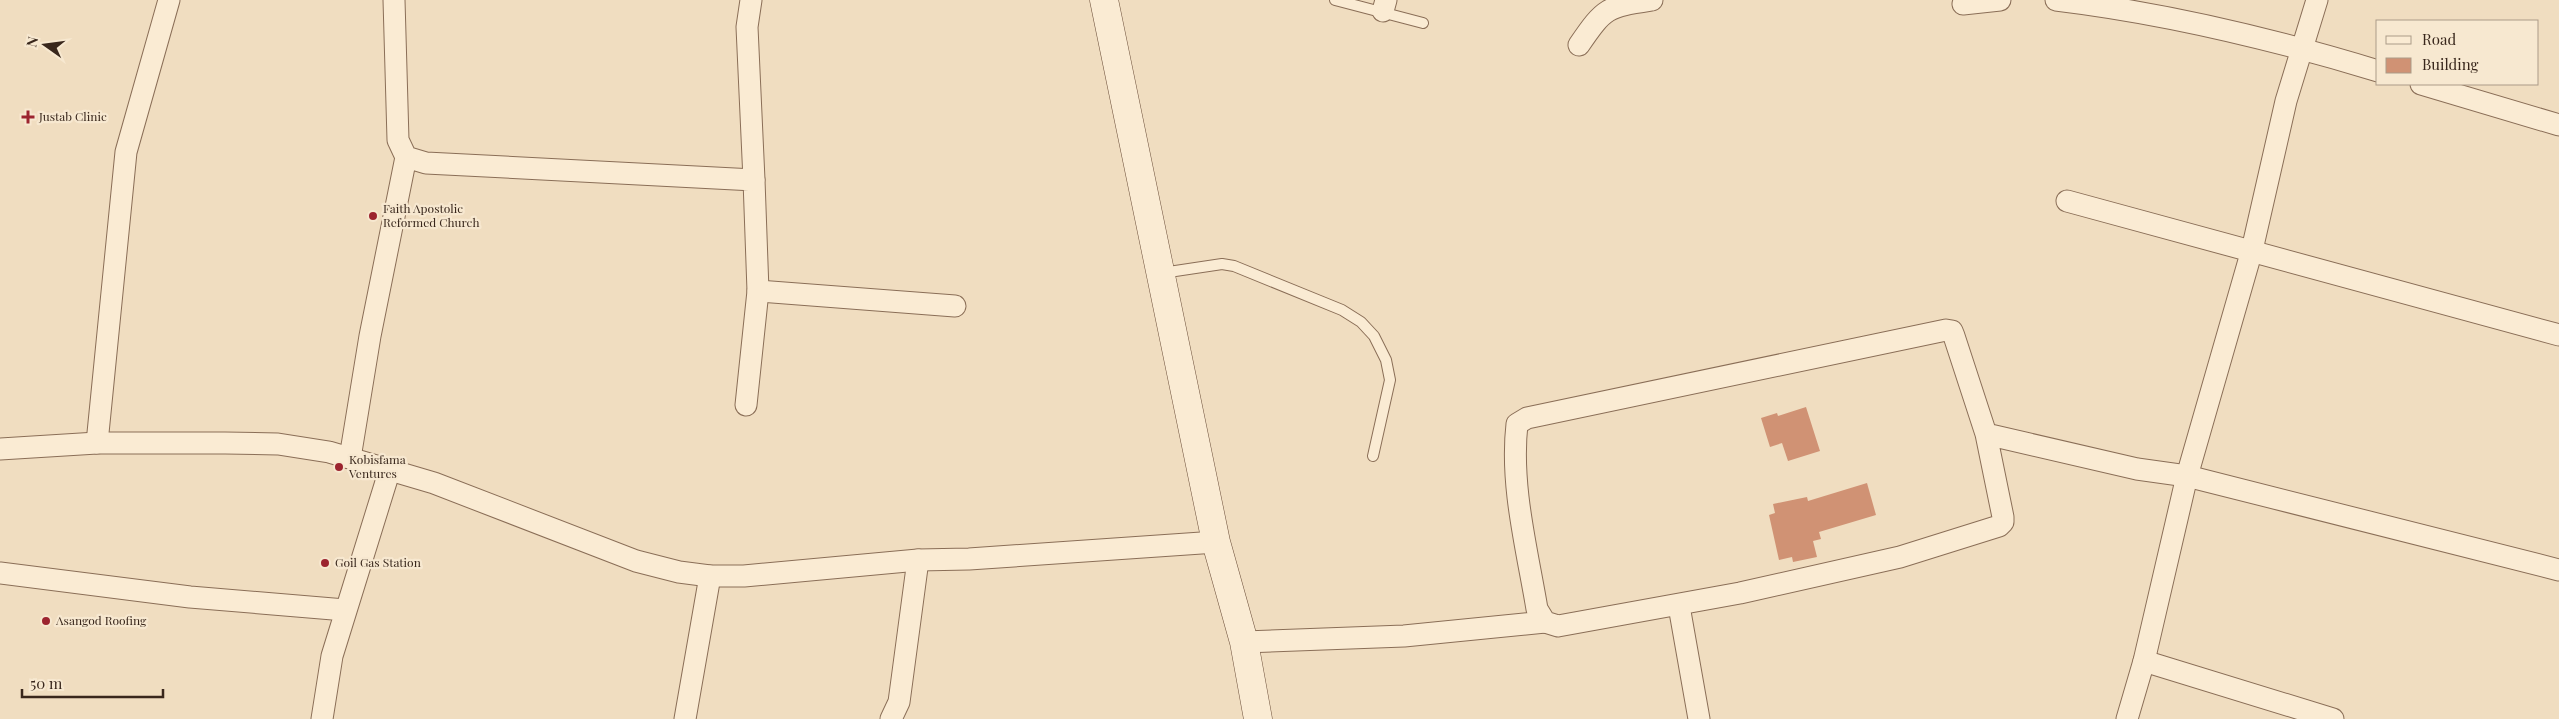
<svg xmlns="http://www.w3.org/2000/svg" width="2559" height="719" font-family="'Playfair Display',serif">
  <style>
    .building { fill: #d09274 }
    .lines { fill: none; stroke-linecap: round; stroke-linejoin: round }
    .lane-casing { stroke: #8a6e57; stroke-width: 12 }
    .street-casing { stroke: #8a6e57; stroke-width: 23 }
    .secondary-casing { stroke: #6c4f3a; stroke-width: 29 }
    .lane { stroke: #faebd3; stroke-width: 10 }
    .street { stroke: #faebd3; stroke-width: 21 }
    .secondary { stroke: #faebd3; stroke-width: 28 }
    .poi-dot { fill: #9c242f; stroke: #f7e8d0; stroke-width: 2 }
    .labels { text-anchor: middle; stroke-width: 4.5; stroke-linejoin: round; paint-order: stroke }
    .poi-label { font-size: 12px; fill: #39271c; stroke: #f7e8d0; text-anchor: start }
  </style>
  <rect width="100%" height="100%" fill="#f0ddc0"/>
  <g class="building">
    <path d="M1806,407L1820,451L1788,461L1782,443L1770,447L1761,418L1777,413L1778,416Z"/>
    <path d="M1867,483L1876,515L1819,532L1821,539L1813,541L1817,557L1793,562L1792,557L1779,560L1769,515L1775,513L1773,504L1807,497L1808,501Z"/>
  </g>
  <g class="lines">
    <defs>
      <g id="lane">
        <path d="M1335,0L1423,23"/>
        <path d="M1162,273L1222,264L1234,266L1342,310L1361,322L1374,336L1386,360L1390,380L1373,456"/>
      </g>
      <g id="street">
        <path d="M394,0L398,140L406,157L426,163L754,180L758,291L746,405"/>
        <path d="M751,0L747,27L754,180"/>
        <path d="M2056,0C2164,13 2273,39 2378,71"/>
        <path d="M1963,4L2000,0"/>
        <path d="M1383,11L1386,0"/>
        <path d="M1579,45C1605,7 1607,7 1652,0"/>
        <path d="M2421,84L2559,125"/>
        <path d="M2067,201L2559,335"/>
        <path d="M758,291L955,306"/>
        <path d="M1986,434L1954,336L1952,331L1946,330L1527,418L1517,424C1510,485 1527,549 1537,609L1545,622L1558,626L1740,593L1900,557L1999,526L2003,522V517L1986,434L2137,469L2187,476L2559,570"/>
        <path d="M97,443L126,152L169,0"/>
        <path d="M0,449L97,443H225L278,444L329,452L434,483L636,561L679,572L710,576H744L918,560L969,559L1216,542"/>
        <path d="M350,458L370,336L406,157"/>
        <path d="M0,573L190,597L345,610"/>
        <path d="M1679,606L1699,719"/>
        <path d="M1244,642L1404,636L1545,622"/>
        <path d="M2144,661L2333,719"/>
        <path d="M322,719L332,656L390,469"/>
        <path d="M685,719L710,576"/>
        <path d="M891,719L899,702L918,560"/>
        <path d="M2127,719L2144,661L2187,476L2252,250L2286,101L2317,0"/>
      </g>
      <path id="secondary" d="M1104,0L1216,542L1244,642L1258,719"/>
    </defs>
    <use href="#lane" class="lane-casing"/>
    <use href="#street" class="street-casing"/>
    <use href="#secondary" class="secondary-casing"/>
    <use href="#lane" class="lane"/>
    <use href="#street" class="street"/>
    <use href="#secondary" class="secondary"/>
  </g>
  <g class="poi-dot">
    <path d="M25.5 109.5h5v5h5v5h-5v5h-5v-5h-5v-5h5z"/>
    <circle cx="373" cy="216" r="5"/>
    <circle cx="339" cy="467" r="5"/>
    <circle cx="325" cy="563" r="5"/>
    <circle cx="46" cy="621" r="5"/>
  </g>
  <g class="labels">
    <g class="poi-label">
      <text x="39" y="121">Justab Clinic</text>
      <text x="383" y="213">Faith Apostolic<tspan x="383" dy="14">Reformed Church</tspan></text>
      <text x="349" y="464">Kobisfama<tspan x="349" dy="14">Ventures</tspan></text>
      <text x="335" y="567">Goil Gas Station</text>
      <text x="56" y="625">Asangod Roofing</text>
    </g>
  </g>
  <rect x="2376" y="20" width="162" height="65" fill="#f7e8d0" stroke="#ab9b88"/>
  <rect x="2386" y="36" width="25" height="8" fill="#faebd3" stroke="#ab9b88"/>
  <text x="2422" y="45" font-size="15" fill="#39271c">Road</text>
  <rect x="2386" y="58" width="25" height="15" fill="#d09274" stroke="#ab9b88"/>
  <text x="2422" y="70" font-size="15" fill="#39271c">Building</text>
  <g transform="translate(45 45) rotate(284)" stroke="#f7e8d0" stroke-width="4" paint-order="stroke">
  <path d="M0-4L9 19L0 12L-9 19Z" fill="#39271c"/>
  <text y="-8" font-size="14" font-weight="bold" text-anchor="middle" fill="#39271c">N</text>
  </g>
  <path d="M22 689v8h141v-8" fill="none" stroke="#39271c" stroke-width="2.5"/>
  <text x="30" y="689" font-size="15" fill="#39271c" stroke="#f7e8d0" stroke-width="4" paint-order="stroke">50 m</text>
</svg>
